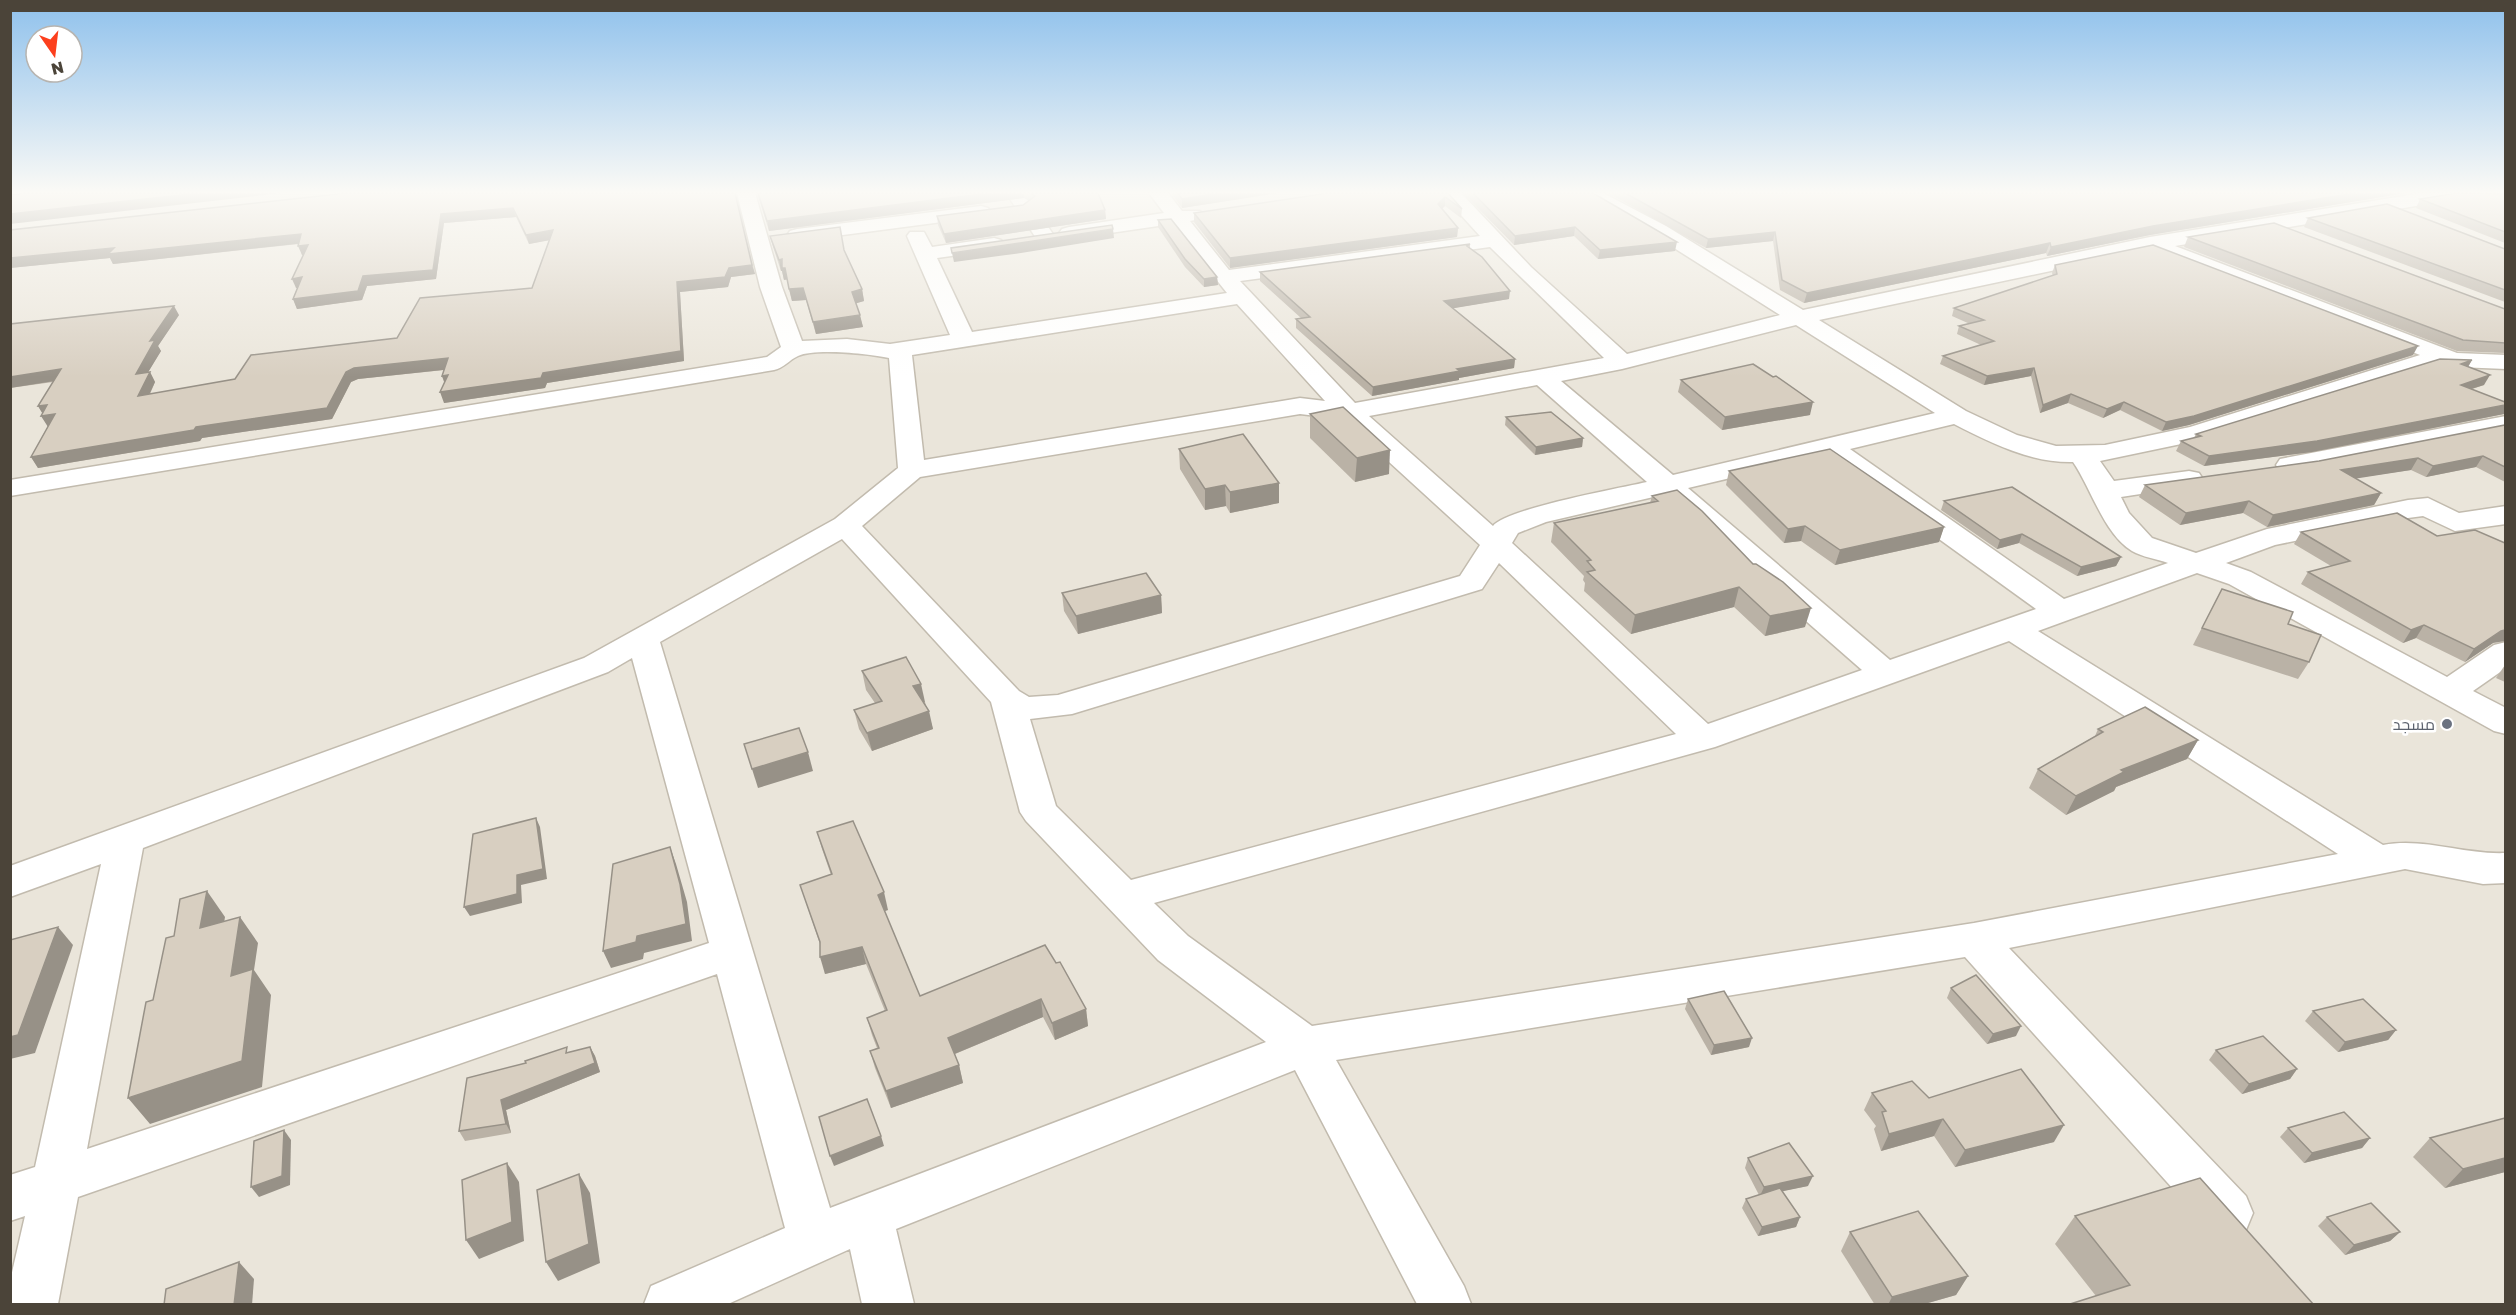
<svg xmlns="http://www.w3.org/2000/svg" width="2516" height="1315" font-family="'Golos Text',Cairo,sans-serif">
  <style>
    .residential { fill: #eae5da }
    .lines { fill: none; stroke-linecap: round; stroke-linejoin: round }
    .minor-casing { stroke: #c2bbae; stroke-width: 3 }
    .minor { fill: #fff; fill-rule: evenodd }
    .wall { fill: #bab2a6 }
    .shaded-wall { fill: #979187 }
    .building { fill: #d8cfc1; stroke: #979187; stroke-width: 1.5 }
    .worship-dot { fill: #6b7280; stroke: #fff; stroke-width: 2 }
    .labels { text-anchor: middle; stroke-width: 5; stroke-linejoin: round; paint-order: stroke }
    .worship-label { font-size: 16px; fill: #5b616d; stroke: #fff; text-anchor: end }
  </style>
  <rect width="100%" height="100%" fill="#f6f3ec"/>
  <rect class="residential" x="11" y="193" width="2494" height="1111"/>
  <g class="lines">
    <defs>
      <g id="minor">
        <path d="M737,193H755L782,287L802,341L847,339L890,344L950,335L907,236L910,232H924L932,247L994,238L1001,240L1004,244L1001,248L994,250L937,258L972,332L1227,293L1172,224L1069,239L1062,237L1059,233L1062,229L1069,227L1164,213L1149,193H1168L1182,211H1200L1203,215L1200,219L1190,221L1229,270L1480,236L1441,193H1461L1531,267L1627,354L1780,315L1652,234L1579,193H1603L1666,226L1803,310L2150,237L2422,193H2467L2458,199L2175,246L2457,353L2506,355V369L2434,366L2205,439L2100,461L2114,481L2189,471L2199,473L2203,479L2199,485L2121,497L2129,513L2152,538L2196,553L2267,529L2408,500L2428,498L2459,513L2506,506V524L2455,531L2423,516L2408,518L2275,545L2226,563L2251,572L2447,677L2494,645L2506,642V668L2473,691L2506,708V734L2494,731L2229,584L2197,573L2038,631L2383,845C2424,837 2464,855 2506,853V883L2483,884L2405,869L2009,948L2246,1196L2253,1213L2246,1230L2228,1236L2210,1230L1965,957L1336,1060L1464,1286L1471,1304H1417L1295,1070L896,1229L914,1304H862L850,1249L728,1304H644L651,1286L785,1228L717,974L78,1197L58,1304H10V1281L25,1216L10,1221V1175L35,1167L101,864L10,897V866L584,658L835,519L898,468L889,358C870,354 815,348 798,356C789,360 784,368 774,370L10,496V480L767,357L781,347L760,287ZM1490,247L1604,358L1355,403L1240,281ZM2150,250L2420,355L2190,427L2105,445L2056,446L2017,435L1966,411L1819,320ZM1237,304L1325,401L1300,398L924,460L912,355ZM1796,325L1935,413L1673,475L1561,381L1622,369ZM1537,385L1647,482C1620,488 1505,509 1493,526L1369,416ZM1300,414L1342,419L1480,545L1460,576L1058,695L1029,697L1019,691L862,526L920,477ZM1954,424C1991,443 2031,463 2073,462C2091,488 2104,534 2132,551C2142,557 2157,559 2168,563L2064,599L1850,449ZM1824,456L2036,609L1890,660L1688,488ZM1662,495L1862,670L1708,724L1512,543L1518,533L1546,522ZM842,539L991,702L1020,812L1026,821L1158,960L1266,1042L830,1208L660,642ZM1499,563L1676,734L1131,880L1056,806L1030,719L1072,714L1482,589ZM2009,641L2338,854L1974,923L1312,1026L1188,936L1154,903L1715,747ZM632,658L709,943L87,1149L143,848L608,672Z"/>
        <path d="M1006,193H1025L1055,237L1052,241H1038Z"/>
        <path d="M981,206L988,208L991,212L988,216L797,241L790,239L787,235L790,231L797,229Z"/>
        <path d="M2506,416V432L2290,473L2280,471L2276,465L2280,459L2290,457Z"/>
      </g>
    </defs>
    <use href="#minor" class="minor-casing"/>
    <use href="#minor" class="minor"/>
  </g>
  <g class="wall">
    <path d="M735,193L755,274L731,277L728,287L680,292L684,361L547,383L545,388L444,403V382L442,376L444,370L358,379L351,382L332,419L202,438L200,441L38,468L31,457L48,426L43,414L38,406L53,382L10,388V324L179,315L158,346L161,351L148,372H150L155,382L150,394L235,379L397,338L532,288L549,240L529,244L516,217L444,223L436,279L367,286L362,300L297,309L293,299L297,288H296L303,255H302L299,244L113,264L110,258L10,268V230Z"/>
    <path d="M757,193H1098L1105,210L1106,219L946,243L938,225L937,216L1023,205L1029,201L1024,198L769,231Z"/>
    <path d="M1171,193H1278L1182,208Z"/>
    <path d="M1448,193L1462,209L1461,218L1445,206L1442,208L1458,228L1457,237L1230,268L1194,222V213Z"/>
    <path d="M1463,193H1593L1675,251L1598,259L1574,236L1514,245Z"/>
    <path d="M1608,193H2406L2150,235L2047,256L2046,253L1804,303L1780,290L1773,241L1706,248Z"/>
    <path d="M2505,194V243L2416,208L2420,199Z"/>
    <path d="M2308,218L2505,249V302L2304,227Z"/>
    <path d="M1158,220L1217,277L1218,285L1204,287L1185,267L1158,227Z"/>
    <path d="M770,236L844,250L862,289L864,301L856,303L863,327L816,334L806,300L792,301L787,280H784L782,271H781L773,247Z"/>
    <path d="M2188,237L2505,309V353L2457,351L2184,247Z"/>
    <path d="M1470,244V248L1509,299L1453,308L1515,359L1514,368L1459,378V380L1372,396L1296,328V319L1301,318L1260,281V272Z"/>
    <path d="M2055,265L2413,355L2189,425L2162,431L2120,410L2103,418L2068,403L2040,413L2031,376L1984,385L1940,364L1943,356L1981,345L1957,334L1959,326L1970,324L1952,316L1954,308L2053,276L2052,273Z"/>
    <path d="M2472,360L2468,367L2484,385L2472,389L2504,414L2312,452L2204,466L2176,451L2181,441L2194,438L2196,434Z"/>
    <path d="M1681,380L1810,415L1722,430L1678,392Z"/>
    <path d="M1310,414L1389,474L1355,482L1310,438Z"/>
    <path d="M1506,417L1583,438L1582,447L1535,455L1505,425Z"/>
    <path d="M2505,425V482L2476,467L2426,477L2411,470L2355,478L2381,493L2374,505L2267,527L2243,513L2180,525L2139,497L2145,485L2319,461Z"/>
    <path d="M1179,449L1279,483V503L1230,513L1226,506L1205,510L1180,469Z"/>
    <path d="M1729,471L1944,527L1939,542L1835,565L1801,541L1784,543L1726,485Z"/>
    <path d="M1652,496L1805,627L1765,636L1734,607L1631,634L1584,591L1585,583L1583,580L1584,576L1551,542L1554,523L1650,503Z"/>
    <path d="M1944,501L2121,557L2116,566L2077,576L2019,543L1997,549L1941,510Z"/>
    <path d="M2301,532L2437,536L2493,643L2465,662L2416,638L2403,643L2301,584L2308,572L2331,566L2294,544Z"/>
    <path d="M2222,589L2288,624L2309,662L2298,679L2193,645Z"/>
    <path d="M1062,593L1161,595L1162,613L1078,634L1064,611Z"/>
    <path d="M2505,665V682L2496,678Z"/>
    <path d="M862,671L925,702L933,729L872,751L859,729L854,710L875,703L866,690Z"/>
    <path d="M2098,729L2198,740L2187,759L2116,787L2114,791L2066,815L2029,788L2038,769L2095,736Z"/>
    <path d="M817,832L888,910L884,911L920,996L1056,963L1086,1009L1088,1026L1055,1040L1043,1017L955,1054L959,1065L963,1083L891,1108L875,1068L870,1051L877,1048L872,1035L867,1018L885,1011L866,964L825,974L820,944L800,885L831,875L822,849Z"/>
    <path d="M1951,988L2016,1036L1987,1044L1947,998Z"/>
    <path d="M1688,999L1749,1047L1711,1055L1685,1009Z"/>
    <path d="M2313,1011L2396,1030L2388,1040L2338,1052L2305,1021Z"/>
    <path d="M590,1047L595,1056L600,1072L506,1110L511,1133L465,1141L459,1131L569,1052Z"/>
    <path d="M2216,1050L2297,1069L2290,1079L2242,1094L2209,1060Z"/>
    <path d="M1872,1093L1929,1098L2054,1142L1955,1167L1934,1136L1881,1151L1874,1129L1876,1126L1864,1110Z"/>
    <path d="M2288,1128L2370,1138L2362,1148L2304,1163L2280,1137Z"/>
    <path d="M2430,1138L2505,1172L2445,1188L2413,1157Z"/>
    <path d="M1748,1158L1808,1186L1782,1191L1800,1217L1796,1227L1758,1236L1742,1208L1746,1199L1759,1195L1745,1168Z"/>
    <path d="M2075,1216L2314,1305L2096,1296L2055,1244Z"/>
    <path d="M2327,1217L2400,1232L2390,1241L2345,1255L2318,1226Z"/>
    <path d="M1850,1232L1968,1276L1956,1295L1921,1305H1875L1841,1251Z"/>
  </g>
  <g class="shaded-wall">
    <path d="M199,193H282L10,224V214Z"/>
    <path d="M989,193H1023L1024,198L769,231L767,221Z"/>
    <path d="M1218,193H1278L1182,208V199Z"/>
    <path d="M2355,193H2406L2150,235L2047,256L2051,247L2153,226Z"/>
    <path d="M1445,197V206L1438,213V204Z"/>
    <path d="M513,208L516,217L444,223L436,279L367,286L362,300L297,309L293,299L363,276L441,214Z"/>
    <path d="M1105,210L1106,219L946,243L944,234Z"/>
    <path d="M1575,227L1574,236L1514,245L1515,236Z"/>
    <path d="M1458,228L1457,237L1230,268V258Z"/>
    <path d="M1113,229L1114,238L1021,253L954,262L952,253Z"/>
    <path d="M553,230L556,239L529,244L526,235Z"/>
    <path d="M1775,232L1773,241L1706,248L1708,239Z"/>
    <path d="M301,234L305,243L113,264L110,258L10,268V258L114,248Z"/>
    <path d="M1677,242L1675,251L1598,259L1600,250Z"/>
    <path d="M2050,243L2046,253L1804,303L1807,293Z"/>
    <path d="M308,245L312,254L302,255L298,246Z"/>
    <path d="M782,259L785,268L787,279L784,280L782,271H781L779,260Z"/>
    <path d="M752,265L755,274L731,277L728,287L680,292L684,361L547,383L545,388L444,403L440,392L543,373L677,282L729,268Z"/>
    <path d="M302,277L306,287L296,288L292,279Z"/>
    <path d="M1217,277L1218,285L1204,287V279Z"/>
    <path d="M803,288L806,300L792,301L789,289Z"/>
    <path d="M862,289L864,301L854,304L852,292Z"/>
    <path d="M1510,291L1509,299L1443,310L1444,301Z"/>
    <path d="M174,306L179,315L158,346L161,351L141,384L136,374L150,341Z"/>
    <path d="M860,315L863,327L816,334L813,322Z"/>
    <path d="M2418,346L2413,355L2189,425L2162,431L2166,422Z"/>
    <path d="M448,358L452,369L358,379L351,382L332,419L202,438L200,441L38,468L31,457L196,427L354,368Z"/>
    <path d="M1515,359L1514,368L1459,378V380L1372,396L1373,387L1457,369Z"/>
    <path d="M2472,360L2466,370L2461,364Z"/>
    <path d="M2034,368L2031,376L1984,385L1987,376Z"/>
    <path d="M61,369L67,379L10,388V377Z"/>
    <path d="M150,372L155,382L144,406L138,396Z"/>
    <path d="M448,375L446,386L442,376Z"/>
    <path d="M2490,375L2484,385L2455,394L2461,385Z"/>
    <path d="M2071,394L2068,403L2040,413L2043,405Z"/>
    <path d="M1813,402L1810,415L1722,430L1725,417Z"/>
    <path d="M2124,402L2120,410L2103,418L2107,409Z"/>
    <path d="M47,405L55,414L48,427L41,416H44L38,406Z"/>
    <path d="M2505,405V412L2504,414L2312,452L2204,466L2209,456Z"/>
    <path d="M1583,438L1582,447L1535,455L1536,447Z"/>
    <path d="M1390,450L1389,474L1355,482L1357,458Z"/>
    <path d="M2483,456L2476,467L2426,477L2433,466Z"/>
    <path d="M2418,458L2411,470L2334,482L2341,470Z"/>
    <path d="M1279,483V503L1230,513V492Z"/>
    <path d="M1225,485L1226,506L1205,510V489Z"/>
    <path d="M2381,493L2374,505L2267,527L2273,515Z"/>
    <path d="M2249,501L2243,513L2180,525L2186,513Z"/>
    <path d="M1805,526L1801,541L1784,543L1788,529Z"/>
    <path d="M1944,527L1939,542L1835,565L1840,550Z"/>
    <path d="M2022,534L2019,543L1997,549L2000,540Z"/>
    <path d="M2121,557L2116,566L2077,576L2081,567Z"/>
    <path d="M1739,587L1734,607L1631,634L1635,615Z"/>
    <path d="M1161,595L1162,613L1078,634L1076,616Z"/>
    <path d="M1811,608L1805,627L1765,636L1770,616Z"/>
    <path d="M2424,625L2416,638L2403,643L2411,630Z"/>
    <path d="M2505,630V641L2493,643L2465,662L2474,649L2501,631Z"/>
    <path d="M921,684L925,702L917,705L913,686Z"/>
    <path d="M929,711L933,729L872,751L867,733Z"/>
    <path d="M2198,740L2187,759L2116,787L2114,791L2066,815L2076,796L2121,770Z"/>
    <path d="M808,752L813,771L758,788L752,769Z"/>
    <path d="M536,818L540,827L547,879L521,885L522,903L470,916L464,907L517,875Z"/>
    <path d="M670,847L676,864L687,902L692,941L644,953L643,959L611,968L603,951L637,936Z"/>
    <path d="M207,891L225,917L219,954L200,928Z"/>
    <path d="M884,892L888,910L882,912L878,895Z"/>
    <path d="M240,917L258,943L254,970L271,995L262,1087L150,1124L128,1098L231,976Z"/>
    <path d="M58,927L73,945L35,1053L10,1059V1037Z"/>
    <path d="M862,947L866,964L825,974L820,957Z"/>
    <path d="M1041,999L1043,1017L952,1055L948,1038Z"/>
    <path d="M1086,1009L1088,1026L1055,1040L1052,1023Z"/>
    <path d="M2021,1026L2016,1036L1987,1044L1993,1034Z"/>
    <path d="M2396,1030L2388,1040L2338,1052L2345,1042Z"/>
    <path d="M1752,1038L1749,1047L1711,1055L1714,1045Z"/>
    <path d="M590,1047L595,1056L600,1072L506,1110L511,1133L506,1124L501,1100Z"/>
    <path d="M959,1065L963,1083L891,1108L886,1091Z"/>
    <path d="M2297,1069L2290,1079L2242,1094L2249,1084Z"/>
    <path d="M1943,1119L1934,1136L1881,1151L1889,1134Z"/>
    <path d="M2064,1125L2054,1142L1955,1167L1965,1150Z"/>
    <path d="M284,1130L291,1140L290,1185L259,1197L251,1187Z"/>
    <path d="M881,1136L884,1146L834,1166L830,1156Z"/>
    <path d="M2370,1138L2362,1148L2304,1163L2312,1153Z"/>
    <path d="M2505,1158V1172L2445,1188L2463,1169Z"/>
    <path d="M507,1163L519,1182L524,1241L479,1259L466,1240Z"/>
    <path d="M579,1174L590,1193L600,1263L558,1281L546,1262Z"/>
    <path d="M1813,1176L1808,1186L1760,1196L1764,1187Z"/>
    <path d="M1800,1217L1796,1227L1758,1236L1762,1227Z"/>
    <path d="M2400,1232L2390,1241L2345,1255L2354,1245Z"/>
    <path d="M239,1262L254,1279L252,1305H234Z"/>
    <path d="M1968,1276L1956,1295L1921,1305H1888L1892,1297Z"/>
  </g>
  <g class="building">
    <path d="M199,193L10,214V195L28,193Z"/>
    <path d="M347,193H735L752,265L729,268L725,277L677,282L681,351L543,373L541,378L440,392L448,375L442,376L448,358L354,368L346,372L327,408L196,427L194,430L31,457L55,414L41,416L47,405L38,406L61,369L10,377V324L174,306L150,341L155,340L136,374L150,372L138,396L235,379L251,355L397,338L420,298L532,288L553,230L526,235L513,208L441,214L433,270L363,276L358,291L293,299L302,277L292,279L308,245L298,246L301,234L108,254L114,248L10,258V230Z"/>
    <path d="M758,193H989L767,221Z"/>
    <path d="M1030,193H1098L1105,210L944,234L937,216L1023,205L1035,196Z"/>
    <path d="M1178,193H1218L1182,199Z"/>
    <path d="M1329,193H1448L1462,209L1445,197L1438,204L1458,228L1230,258L1194,213Z"/>
    <path d="M1473,193H1593L1677,242L1600,250L1575,227L1515,236Z"/>
    <path d="M1625,193H2355L2153,226L2051,247L2050,243L1807,293L1782,280L1775,232L1708,239Z"/>
    <path d="M2457,193L2505,194V232L2420,199Z"/>
    <path d="M2387,204L2505,249V290L2308,218Z"/>
    <path d="M1171,219L1217,277L1204,279L1185,259L1158,220Z"/>
    <path d="M2274,223L2505,309V343L2463,340L2188,237Z"/>
    <path d="M1112,225L1113,229L1020,243L952,253L951,248Z"/>
    <path d="M840,227L844,250L862,289L852,292L860,315L813,322L803,288L789,289L785,268H782V259L779,260L770,236Z"/>
    <path d="M1470,244L1467,246L1482,257L1510,291L1444,301L1515,359L1457,369L1460,371L1373,387L1296,319L1310,317L1260,272Z"/>
    <path d="M2153,245L2418,346L2194,416L2166,422L2124,402L2107,409L2071,394L2043,405L2034,368L1987,376L1943,356L1994,341L1959,326L1984,320L1954,308L2057,274L2055,265Z"/>
    <path d="M2440,359L2472,360L2461,364L2490,375L2461,385L2505,402V405L2317,441L2209,456L2181,441L2201,436L2196,434Z"/>
    <path d="M1753,364L1773,377L1776,376L1813,402L1725,417L1681,380Z"/>
    <path d="M1343,407L1390,450L1357,458L1310,414Z"/>
    <path d="M1551,412L1583,438L1536,447L1506,417Z"/>
    <path d="M2505,425V467L2483,456L2433,466L2418,458L2341,470L2381,493L2273,515L2249,501L2186,513L2145,485L2319,461Z"/>
    <path d="M1243,434L1279,483L1230,492L1225,485L1205,489L1179,449Z"/>
    <path d="M1830,449L1944,527L1840,550L1805,526L1788,529L1729,471Z"/>
    <path d="M2012,487L2121,557L2081,567L2022,534L2000,540L1944,501Z"/>
    <path d="M1677,490L1702,511L1753,564H1756L1783,582L1811,608L1770,616L1739,587L1635,615L1587,572L1595,570L1587,561L1591,560L1554,523L1658,501L1652,496Z"/>
    <path d="M2397,513L2437,536L2475,530L2505,543V630L2501,631L2474,649L2424,625L2411,630L2308,572L2350,561L2301,532Z"/>
    <path d="M1146,573L1161,595L1076,616L1062,593Z"/>
    <path d="M2222,589L2293,612L2288,624L2321,635L2309,662L2202,628Z"/>
    <path d="M906,657L921,684L913,686L929,711L867,733L854,710L882,701L862,671Z"/>
    <path d="M2145,707L2198,740L2121,770L2124,772L2076,796L2038,769L2103,732L2098,729Z"/>
    <path d="M799,728L808,752L752,769L744,744Z"/>
    <path d="M536,818L543,869L517,875V894L464,907L473,834Z"/>
    <path d="M853,821L884,892L878,895L920,996L1045,945L1056,963L1060,962L1086,1009L1052,1023L1041,999L948,1038L959,1065L886,1091L870,1051L879,1048L867,1018L887,1010L862,947L820,957V942L800,885L832,874L817,832Z"/>
    <path d="M670,847L680,884L686,924L637,936L636,942L603,951L613,864Z"/>
    <path d="M207,891L200,928L240,917L231,976L253,969L242,1061L128,1098L146,1002L153,1000L166,938L174,936L180,899Z"/>
    <path d="M58,927L18,1035L10,1037V940Z"/>
    <path d="M1976,975L2021,1026L1993,1034L1951,988Z"/>
    <path d="M1724,991L1752,1038L1714,1045L1688,999Z"/>
    <path d="M2363,999L2396,1030L2345,1042L2313,1011Z"/>
    <path d="M2263,1036L2297,1069L2249,1084L2216,1050Z"/>
    <path d="M567,1047L566,1053L590,1047L595,1063L501,1100L506,1124L459,1131L467,1078L526,1063L525,1061Z"/>
    <path d="M2021,1069L2064,1125L1965,1150L1943,1119L1889,1134L1882,1112L1886,1111L1872,1093L1912,1081L1929,1098Z"/>
    <path d="M867,1099L881,1136L830,1156L819,1117Z"/>
    <path d="M2344,1112L2370,1138L2312,1153L2288,1128Z"/>
    <path d="M2505,1118V1158L2463,1169L2430,1138Z"/>
    <path d="M284,1130L282,1176L251,1187L254,1141Z"/>
    <path d="M1789,1143L1813,1176L1764,1187L1748,1158Z"/>
    <path d="M507,1163L512,1222L466,1240L462,1180Z"/>
    <path d="M579,1174L589,1244L546,1262L537,1190Z"/>
    <path d="M2200,1178L2314,1305H2067L2130,1285L2075,1216Z"/>
    <path d="M1780,1188L1800,1217L1762,1227L1746,1199Z"/>
    <path d="M2371,1203L2400,1232L2354,1245L2327,1217Z"/>
    <path d="M1918,1211L1968,1276L1892,1297L1850,1232Z"/>
    <path d="M239,1262L234,1305H164L166,1289Z"/>
  </g>
  <linearGradient id="sky" x2="0" y2="1"><stop stop-color="#8fc1ec"/><stop offset="0.51" stop-color="#fbfaf6"/><stop offset="1" stop-color="#fbfaf6" stop-opacity="0"/></linearGradient>
  <rect width="2516" height="377" fill="url(#sky)"/>
  <circle class="worship-dot" cx="2447" cy="724" r="6"/>
  <g class="labels">
    <g class="worship-label">
      <text x="2435" y="730">مسجد</text>
    </g>
  </g>
  <rect width="2516" height="1315" fill="none" stroke="#4b4439" stroke-width="24"/>
  <g transform="translate(54 54) rotate(166)"><circle r="28" fill="#ffffff" stroke="#b7b4b0" stroke-width="1.5"/>
  <path d="M0-4.5L10 22L0 15L-10 22Z" fill="#fc3f1d"/>
  <text y="-9" font-size="16" font-weight="bold" text-anchor="middle" fill="#4b4439">N</text>
  </g>
</svg>
